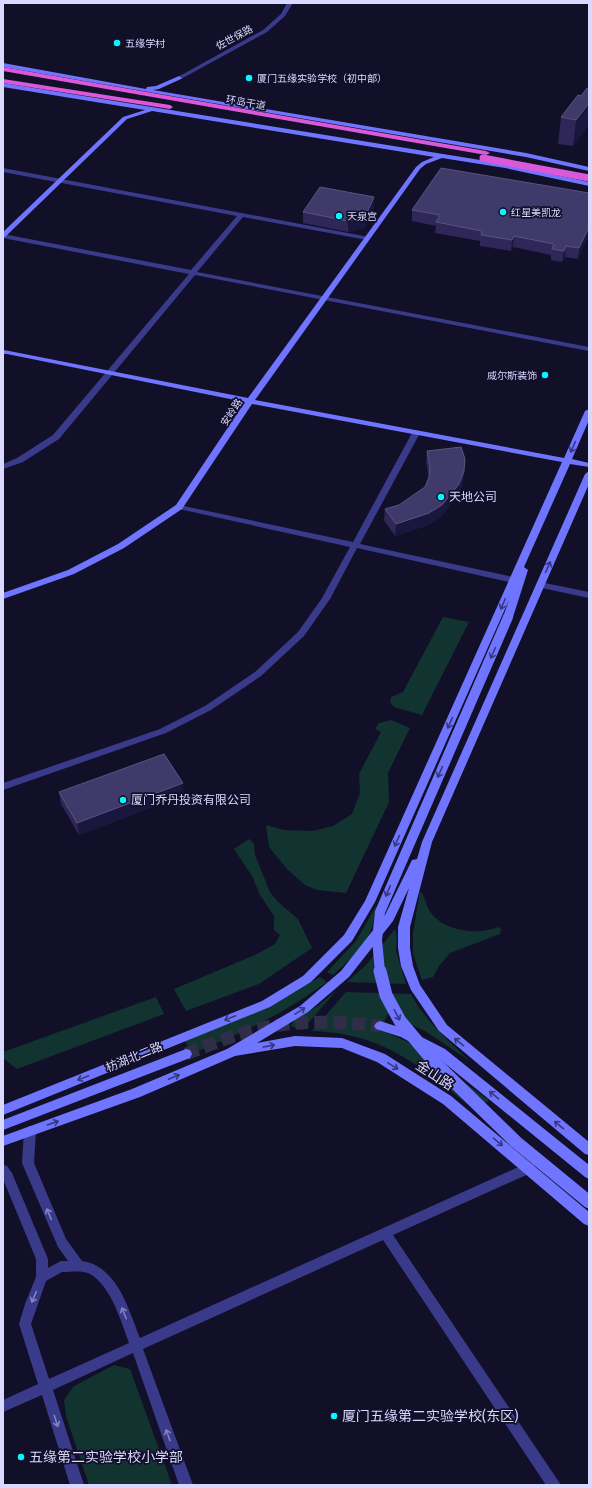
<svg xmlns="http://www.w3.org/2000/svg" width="592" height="1488" font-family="'Fira Sans Condensed','Noto Sans SC',sans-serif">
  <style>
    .green { fill: #123430 }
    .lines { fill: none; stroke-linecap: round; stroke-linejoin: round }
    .secondary-tunnel { stroke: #302d49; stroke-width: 13; stroke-dasharray: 13 6; stroke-linecap: butt }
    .minor { fill: #393b8a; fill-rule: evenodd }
    .tertiary { fill: #393b8a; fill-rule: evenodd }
    .secondary { fill: #6f75ff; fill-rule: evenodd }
    .trunk { fill: #db59d8; fill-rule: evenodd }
    .secondary-bridge-far1 { stroke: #6f75ff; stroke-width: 10 }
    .secondary-bridge { stroke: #6f75ff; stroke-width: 13 }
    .trunk-bridge { stroke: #db59d8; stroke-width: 7 }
    .wall { fill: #2e2758 }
    .shaded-wall { fill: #1b163d }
    .building { fill: #403a6a; stroke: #585381 }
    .oneway { stroke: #37387f }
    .oneway2 { stroke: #8182bf }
    .poi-dot { fill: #04f8ff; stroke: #120f29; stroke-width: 1.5 }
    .labels { text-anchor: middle; stroke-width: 3.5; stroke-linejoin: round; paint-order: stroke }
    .far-street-label { font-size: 10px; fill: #d9d8ff; stroke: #120f29 }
    .far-poi-label { font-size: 10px; fill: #d9d8ff; stroke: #120f29; text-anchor: start }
    .poi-label { font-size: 12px; fill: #d9d8ff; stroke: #120f29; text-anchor: start }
    .street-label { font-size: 12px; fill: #d9d8ff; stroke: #120f29 }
    .near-street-label { font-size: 14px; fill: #d9d8ff; stroke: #120f29 }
    .near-poi-label { font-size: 14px; fill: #d9d8ff; stroke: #120f29; text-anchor: start }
  </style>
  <rect width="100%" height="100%" fill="#120f29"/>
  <g class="green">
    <path d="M443,617L469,622L422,715L394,707L390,702L391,697L403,692Z"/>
    <path d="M391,720L410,728L388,773L389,802L346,893L317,890L305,885L287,869L269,847L266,825L284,830L313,831L333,826L352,814L360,793L359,774L381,732L375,729L379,723Z"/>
    <path d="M249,839L254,844L255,855L270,892L278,902L298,919L312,948L259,984L186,1011L174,989L257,954L275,944L280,935L274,930V916L260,895L252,876L234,849Z"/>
    <path d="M420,891C425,895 426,907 431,913C446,932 477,935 499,927L501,929L500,934L450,953L439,966L433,977L422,980L413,954V933Z"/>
    <path d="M376,906C373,942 358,952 333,975L327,972L356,941Z"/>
    <path d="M395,929L397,937L396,951L406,984L347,982L367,964Z"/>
    <path d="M320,977L327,982C282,1015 243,1032 192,1054L185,1041L269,1007Z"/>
    <path d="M338,989L302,1030L291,1026L294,1020L319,1005Z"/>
    <path d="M346,992L411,994C425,1021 449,1041 470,1061L425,1031L388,1014L380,1030L406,1041L489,1100L476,1111C422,1068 385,1033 312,1031Z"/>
    <path d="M156,997L164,1014L17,1069L3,1058V1052Z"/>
    <path d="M114,1365L130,1369L172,1485H89L66,1416L64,1400L74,1386Z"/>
  </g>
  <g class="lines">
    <path class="secondary-tunnel" d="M186,1054C214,1043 243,1031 273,1026C308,1020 345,1022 380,1026"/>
    <g class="minor">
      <path d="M3,168L369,237L370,238L367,240L243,217L197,272L589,347V351L195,275L59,439L23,462L3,469V464L17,458L53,435L189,274L3,238V234L191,270L237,216L3,172Z"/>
      <path d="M413,431H416L420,433L360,544L513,577L517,580L516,582L513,583L357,548L330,599L304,636L261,676L211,710L166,733L3,790V783L160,729L205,706L255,672L298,632L322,598L350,547L179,509H176L175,507L176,505H179L353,542Z"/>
      <path d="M540,582L589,592V598L537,587L536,585Z"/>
      <path d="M30,1126L34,1128L36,1131L34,1163L66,1239L82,1261C87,1262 92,1263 97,1266C121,1280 130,1313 140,1338L525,1164L529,1163L533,1164L535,1168L533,1172L393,1235L561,1485H546L383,1240L143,1349L193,1485H179L133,1353L53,1390L84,1485H70L42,1395L3,1412V1400L38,1384L19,1324L25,1304L36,1277V1259L3,1179V1165L7,1166L12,1173L48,1259V1268L61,1261H68L58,1247L22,1163L24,1131L26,1128ZM62,1272C71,1272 82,1270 90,1274C111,1286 121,1321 129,1343L49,1379L31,1324L46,1281Z"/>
    </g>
    <path class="tertiary" d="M287,3H293L285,16L267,32L181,79L176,78L263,30L281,14Z"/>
    <g class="secondary">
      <path d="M3,63L146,89L147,87L156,86L179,76L182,78L181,79L159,89L153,90L526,153L589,167V171L526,157L3,67Z"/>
      <path d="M3,83L505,164L589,182V186L505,168L442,158L426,164L420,169L255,400L564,458L585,411L589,409V420L572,459L589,463V467L570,464L524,567L528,570L513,617L508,620L503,617L509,600L375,902L352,941L311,982L270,1007L3,1115V1105L262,1001L303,976L344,935L365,901L562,462L252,404L182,509L124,548L74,574L3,599V593L68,570L118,544L176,505L245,402L7,354H4V350L248,398L416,167L422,162L434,157L152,111L127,119L5,237L3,238V232L123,117L145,110L3,87Z"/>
      <path d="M589,471V484L432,842L410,927V948L413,966L420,985L447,1025L589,1142V1155L585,1154L439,1031L411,990L401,966L398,948V927L409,888L393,921L349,977L308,1012L257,1043L295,1036L342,1038L385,1054L451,1096L589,1212V1226L584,1224L443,1104L377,1062L342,1048L295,1046L235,1056L140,1097L3,1146V1136L132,1089L227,1049L300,1006L341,971L385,915L412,860L417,859L422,842L585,474Z"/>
      <path d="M380,1021L408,1030L445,1049L589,1165V1179L585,1177L437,1057L401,1037L376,1029L374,1026L376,1023Z"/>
      <path d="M186,1049L190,1050L192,1054L190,1058L3,1130V1120Z"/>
    </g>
    <g class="trunk">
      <path d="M3,67L486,151L490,153L486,155L3,71Z"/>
      <path d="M3,79L170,105L173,107L170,109L3,83Z"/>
    </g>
    <path class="secondary-bridge-far1" d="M380,972L377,940L380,912L508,617"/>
    <path class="secondary-bridge" d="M380,971L386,995L400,1021L436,1064L516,1142L589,1202"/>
    <path class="trunk-bridge" d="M483,158L589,178"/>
  </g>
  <g class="wall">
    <path d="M581,96L573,146L558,144L561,117Z"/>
    <path d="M589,193L578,259L565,257L562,262L551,260V255L513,247L511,251L480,246V241L435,233L436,226L412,221V210Z"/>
    <path d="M374,208L365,228L348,232L303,223V212Z"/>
    <path d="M427,451L464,471L463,483L458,495L441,517L428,525L395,536L384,520L385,509L399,505L425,487L429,477L426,462Z"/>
    <path d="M59,792L184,795L79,835L61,804Z"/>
  </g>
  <g class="shaded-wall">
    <path d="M589,103V125L573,146L576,120Z"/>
    <path d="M374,197V208L365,228L348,232V221Z"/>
    <path d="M589,227V235L578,259L579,248Z"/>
    <path d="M514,236L513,247L511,251L512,240Z"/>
    <path d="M566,246L565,257L562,262L564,251Z"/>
    <path d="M464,471L463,483L458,495L441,517L428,525L395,536L396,524Z"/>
    <path d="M183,783L184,795L79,835L77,823Z"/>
  </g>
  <g class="building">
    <path d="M587,88L589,89V103L576,120L561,117L578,95L581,96Z"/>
    <path d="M441,168L589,193V227L579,248L566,246L564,251L552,249L554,244L514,236L512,240L481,235L482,231L436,222L440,215L412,210Z"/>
    <path d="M320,187L374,197L365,217L348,221L303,212Z"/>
    <path d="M461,447L465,459L464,471L459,484L442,505L429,513L396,524L385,509L399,505L425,487L429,477L430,467L427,451Z"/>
    <path d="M164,754L183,783L77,823L59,792Z"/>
  </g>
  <defs><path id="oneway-shaft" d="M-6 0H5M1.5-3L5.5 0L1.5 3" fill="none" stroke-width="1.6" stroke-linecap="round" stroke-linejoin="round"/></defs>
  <g class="oneway">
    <use href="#oneway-shaft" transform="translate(573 447) rotate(114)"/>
    <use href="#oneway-shaft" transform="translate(548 567) rotate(-66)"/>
    <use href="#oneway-shaft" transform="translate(503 604) rotate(114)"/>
    <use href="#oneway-shaft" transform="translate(493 653) rotate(114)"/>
    <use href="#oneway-shaft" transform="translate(450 723) rotate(114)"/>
    <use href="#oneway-shaft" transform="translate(440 772) rotate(114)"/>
    <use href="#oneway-shaft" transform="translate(397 841) rotate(114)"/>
    <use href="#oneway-shaft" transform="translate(388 891) rotate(113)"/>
    <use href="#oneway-shaft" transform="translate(300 1011) rotate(-32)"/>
    <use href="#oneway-shaft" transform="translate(397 1015) rotate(62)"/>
    <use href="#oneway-shaft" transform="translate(230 1018) rotate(158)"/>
    <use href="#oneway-shaft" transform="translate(459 1042) rotate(-141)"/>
    <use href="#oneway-shaft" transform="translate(269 1046) rotate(-10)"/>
    <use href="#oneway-shaft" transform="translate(393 1066) rotate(32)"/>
    <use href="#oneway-shaft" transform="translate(174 1077) rotate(-23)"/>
    <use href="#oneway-shaft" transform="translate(83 1078) rotate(158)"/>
    <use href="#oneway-shaft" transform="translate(494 1095) rotate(-141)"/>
    <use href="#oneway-shaft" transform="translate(53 1123) rotate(-19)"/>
    <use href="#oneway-shaft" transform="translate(559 1125) rotate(-140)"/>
    <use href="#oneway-shaft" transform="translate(498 1142) rotate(40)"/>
  </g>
  <g class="oneway2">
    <use href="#oneway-shaft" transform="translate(49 1214) rotate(-113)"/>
    <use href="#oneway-shaft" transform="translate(34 1297) rotate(113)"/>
    <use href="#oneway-shaft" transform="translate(124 1313) rotate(-112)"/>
    <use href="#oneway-shaft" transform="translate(56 1421) rotate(72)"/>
    <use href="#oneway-shaft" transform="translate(168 1435) rotate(-110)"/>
  </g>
  <g class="poi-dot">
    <circle cx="117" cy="43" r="4"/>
    <circle cx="249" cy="78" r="4"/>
    <circle cx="503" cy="212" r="4"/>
    <circle cx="339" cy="216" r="4"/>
    <circle cx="545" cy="375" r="4"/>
    <circle cx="441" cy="497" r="4"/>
    <circle cx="123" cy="800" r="4"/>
    <circle cx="334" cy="1416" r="4"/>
    <circle cx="21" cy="1457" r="4"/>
  </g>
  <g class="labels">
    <g class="far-street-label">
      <text transform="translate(234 37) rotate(-28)" y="4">佐世保路</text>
      <text transform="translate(246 102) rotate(10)" y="4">环岛干道</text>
      <text transform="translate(231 412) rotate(-56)" y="4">安岭路</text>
    </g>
    <g class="far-poi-label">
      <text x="125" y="47">五缘学村</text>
      <text x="257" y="82">厦门五缘实验学校（初中部）</text>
      <text x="511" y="216">红星美凯龙</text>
      <text x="347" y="220">天泉宫</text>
      <text x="537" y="379" text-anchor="end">威尔斯装饰</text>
    </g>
    <g class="poi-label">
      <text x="449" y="501">天地公司</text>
      <text x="131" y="804">厦门乔丹投资有限公司</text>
    </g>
    <g class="street-label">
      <text transform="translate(134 1057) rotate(-22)" y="4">枋湖北二路</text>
    </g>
    <g class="near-street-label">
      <text transform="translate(435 1075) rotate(33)" y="5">金山路</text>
    </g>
    <g class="near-poi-label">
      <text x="342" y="1421">厦门五缘第二实验学校(东区)</text>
      <text x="29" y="1462">五缘第二实验学校小学部</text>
    </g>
  </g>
  <rect width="592" height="1488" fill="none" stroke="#d9d8ff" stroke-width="8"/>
</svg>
